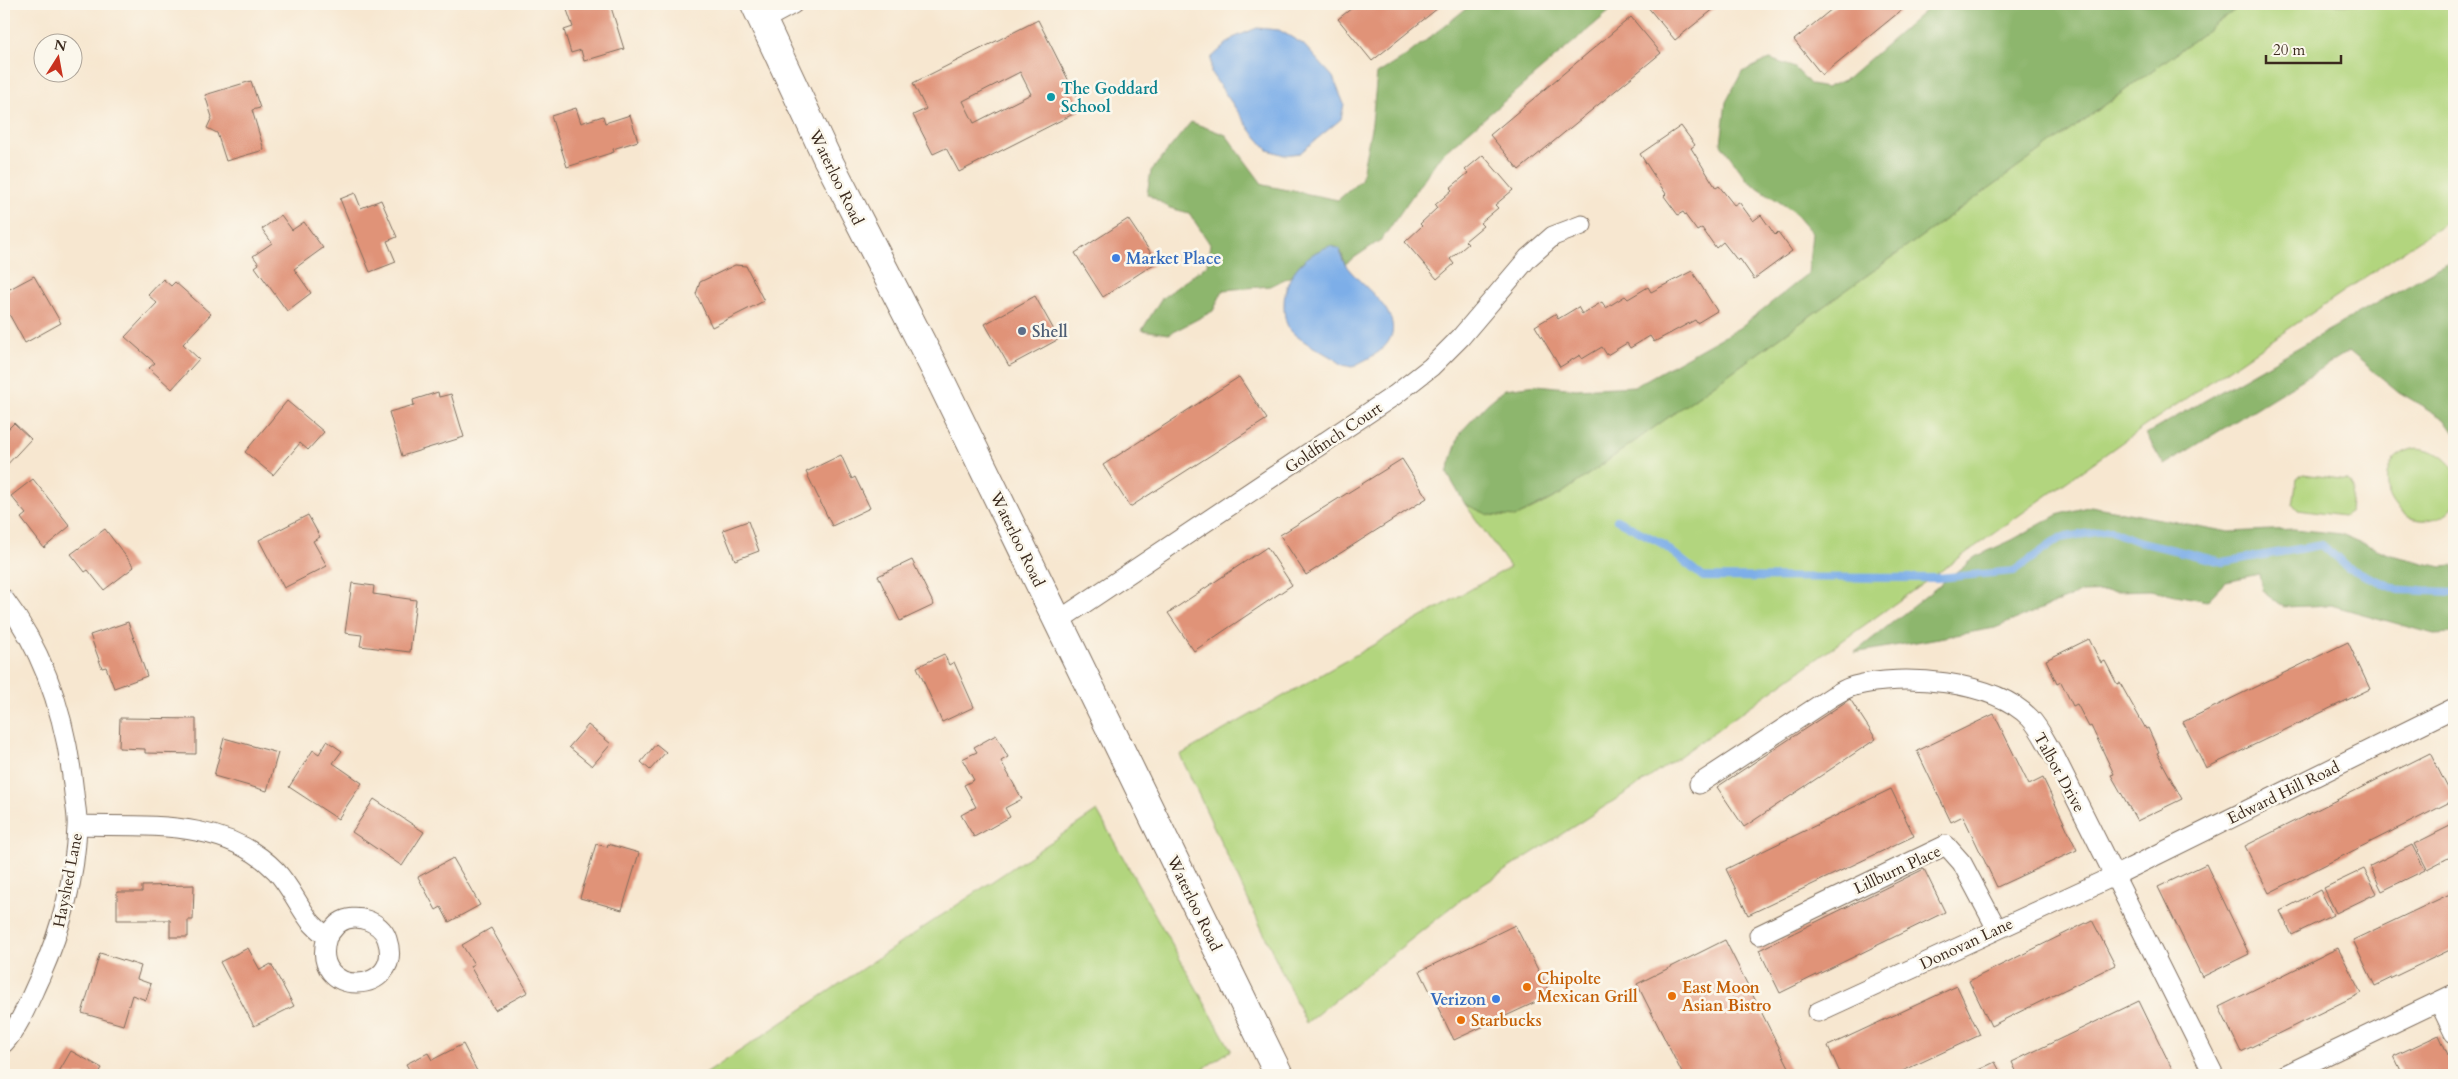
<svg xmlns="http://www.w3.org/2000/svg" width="2458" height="1079" font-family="Cardo,serif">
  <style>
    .green { fill: #b2d57e; stroke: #76804e }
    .forest { fill: #8db66d; stroke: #647046 }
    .water { fill: #7daee8; stroke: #5c6c83 }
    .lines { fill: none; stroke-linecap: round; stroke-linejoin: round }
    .stream { stroke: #7daee8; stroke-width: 8 }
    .building { fill: #e09378; fill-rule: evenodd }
    .minor-casing { stroke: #7d6c5c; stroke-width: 21 }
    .secondary-casing { stroke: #7d6c5c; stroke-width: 30 }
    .minor { stroke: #fff; stroke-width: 19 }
    .secondary { stroke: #fff; stroke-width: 28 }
    .culture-dot { fill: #0f9aa8; stroke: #fbf7ec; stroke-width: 2 }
    .shop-dot { fill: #3f7fe0; stroke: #fbf7ec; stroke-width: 2 }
    .service-dot { fill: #5c6f8a; stroke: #fbf7ec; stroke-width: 2 }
    .food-dot { fill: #e8710a; stroke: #fbf7ec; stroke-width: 2 }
    .labels { text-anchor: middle; stroke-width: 5; stroke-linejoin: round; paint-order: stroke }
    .culture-label { font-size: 16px; font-weight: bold; fill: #0d838f; stroke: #fbf7ec; text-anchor: start }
    .street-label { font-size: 16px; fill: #3b2a1e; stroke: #fbf7ec }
    .shop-label { font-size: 16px; font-weight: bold; fill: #366cbe; stroke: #fbf7ec; text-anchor: start }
    .service-label { font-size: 16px; font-weight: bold; fill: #4e5e75; stroke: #fbf7ec; text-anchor: start }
    .food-label { font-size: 16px; font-weight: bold; fill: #c56008; stroke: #fbf7ec; text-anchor: start }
  </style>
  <rect width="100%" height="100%" fill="#fbf7ec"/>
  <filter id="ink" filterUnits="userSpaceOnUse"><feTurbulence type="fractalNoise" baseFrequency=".02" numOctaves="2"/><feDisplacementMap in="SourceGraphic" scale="10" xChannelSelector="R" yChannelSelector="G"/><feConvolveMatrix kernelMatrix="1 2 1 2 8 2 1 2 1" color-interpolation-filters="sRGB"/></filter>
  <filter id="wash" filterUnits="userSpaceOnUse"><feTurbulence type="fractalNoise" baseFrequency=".0096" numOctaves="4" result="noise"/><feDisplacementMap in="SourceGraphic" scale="20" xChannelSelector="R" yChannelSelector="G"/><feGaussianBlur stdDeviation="1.12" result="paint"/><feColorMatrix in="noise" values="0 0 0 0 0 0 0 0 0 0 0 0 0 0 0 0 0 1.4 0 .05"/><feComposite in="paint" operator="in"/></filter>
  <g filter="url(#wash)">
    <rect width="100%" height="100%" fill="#f7e7d0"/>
    <g class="green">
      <path d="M2243,4H2454V217L2145,426L1649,778L1467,895L1306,1023L1180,755L1510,567L1465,504C1512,526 1518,516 1561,494L2083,121Z"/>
      <path d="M2418,448C2434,450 2444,456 2454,469V505C2450,512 2443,516 2436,518C2389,534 2362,456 2418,448Z"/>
      <path d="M2303,474L2348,480L2353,488L2350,511L2343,516L2298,510L2293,504L2297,479Z"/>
      <path d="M1097,811L1231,1050L1194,1075H704Z"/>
    </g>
    <g class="forest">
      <path d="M1472,4H1618L1440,156L1382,239L1345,264L1340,249L1302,262L1291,276L1270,286L1223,290L1213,311L1169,334L1142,330L1161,299L1207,265L1210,244L1189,213L1170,208L1147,194L1151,171L1191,122L1226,135L1263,185L1338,200L1361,180L1372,123L1377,74L1406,56Z"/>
      <path d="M1929,4H2243L2083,121L1561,494L1515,517L1489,515L1465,504L1447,473L1460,433L1487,404L1505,389L1537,385L1576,389L1635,386L1739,328L1808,274L1812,233L1793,211L1748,181L1721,144L1726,102L1742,72L1770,59L1795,68L1811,85L1826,88L1848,78L1927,9Z"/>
      <path d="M2454,259V433L2444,419L2399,392L2349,351L2164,465L2146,434Z"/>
      <path d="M2091,506L2229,532L2294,529L2341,534L2391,555L2441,567L2454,566V633L2434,634L2331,605L2284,607L2262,590L2259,574L2226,581L2207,601L2150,590L2082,592L1995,628L1854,653L1975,557L2012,540L2057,515Z"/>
    </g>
    <g class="water">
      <path d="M1257,28L1279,30L1303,44L1333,77L1344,104L1341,119L1300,153L1284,155L1268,150L1252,132L1211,73V58L1233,38Z"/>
      <path d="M1330,246L1340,249C1341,254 1342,260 1345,264C1359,286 1412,316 1385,346C1378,355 1362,361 1352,367L1343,365C1329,354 1302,343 1291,331C1285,324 1284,314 1284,305C1284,276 1303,255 1330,246Z"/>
    </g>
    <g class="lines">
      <path class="stream" d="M1617,520L1661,543L1703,577L1938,578L2014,571L2060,538L2109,530L2137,541L2223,562L2322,545L2348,568L2399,590L2454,592"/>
    </g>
    <g id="blocks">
      <g class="building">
        <path d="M575,4H610L624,49L584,61L581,50L571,53L564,30L573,27L566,7Z"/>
        <path d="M1357,4H1443L1372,61L1338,19Z"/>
        <path d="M1648,4H1720L1675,40L1646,5Z"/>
        <path d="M1838,4H1909L1822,75L1794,40Z"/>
        <path d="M1631,17L1661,53L1519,170L1490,135Z"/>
        <path d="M1038,20L1083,109L959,172L946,148L933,154L913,115L926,109L913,83ZM1020,72L1031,94L974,123L963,101Z"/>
        <path d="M251,81L260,108L252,110L264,150L226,161L217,133L207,128L212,117L205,95Z"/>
        <path d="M576,108L581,123L603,116L605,123L630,115L638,141L613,149L614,152L567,167L551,116Z"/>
        <path d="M1681,126L1695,145L1691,148L1716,188L1719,186L1734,205L1739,202L1753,221L1761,215L1775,235L1778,232L1792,251L1754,279L1740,259L1738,261L1723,242L1716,248L1702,228L1697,231L1683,212L1678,215L1664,196L1666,194L1640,154Z"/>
        <path d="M1483,155L1513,190L1495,205L1498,208L1480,223L1483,226L1465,241L1468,244L1450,259L1454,264L1437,279L1405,242L1422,226L1420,224L1437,208L1435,205L1452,190L1450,188L1468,173L1465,170Z"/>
        <path d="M355,193L361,208L381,200L397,237L387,241L396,262L370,272L340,199Z"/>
        <path d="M281,215L292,230L304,222L323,248L294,269L311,293L287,311L255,267L259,264L253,256L272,243L262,229Z"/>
        <path d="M1128,219L1157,262L1103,297L1075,253Z"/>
        <path d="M735,265L746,266L764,301L712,327L696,294L700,282Z"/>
        <path d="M1692,271L1717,311L1697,323L1695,320L1654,342L1650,336L1630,348L1627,343L1607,355L1602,347L1582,359L1580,355L1560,367L1535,326L1555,314L1558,319L1578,307L1582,314L1602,302L1606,308L1625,296L1628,299L1648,287L1651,292Z"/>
        <path d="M34,276L61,323L25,343L4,305V292Z"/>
        <path d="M163,279L171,286L175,282L211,314L183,344L199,359L172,389L149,368L155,363L125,337L157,303L148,295Z"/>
        <path d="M1035,296L1059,339L1009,366L985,324Z"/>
        <path d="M1239,377L1267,419L1130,507L1103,465Z"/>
        <path d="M438,392L439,397L451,394L464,437L402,456L389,412L414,405L413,400Z"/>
        <path d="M287,401L324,432L308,450L300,443L273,475L245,452Z"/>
        <path d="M14,423L31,439L4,468V429L6,431Z"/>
        <path d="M841,455L852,479L855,477L870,508L832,526L806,472Z"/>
        <path d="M1402,459L1427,498L1306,575L1280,535Z"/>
        <path d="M33,479L70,526L44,548L21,518L26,514L11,496Z"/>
        <path d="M308,515L320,537L313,541L327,566L284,588L259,540Z"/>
        <path d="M748,521L759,551L735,560L723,530Z"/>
        <path d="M105,529L134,567L104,590L88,570L85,572L71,554Z"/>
        <path d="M1267,547L1292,585L1194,651L1168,613Z"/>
        <path d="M912,560L934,605L900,621L878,576Z"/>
        <path d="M352,583L374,586L373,594L416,600L410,652L360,646L362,635L345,633Z"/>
        <path d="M128,622L147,676L114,688L106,667L102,668L90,635Z"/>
        <path d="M2089,639L2101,663L2105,661L2117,684L2120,683L2146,729L2148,728L2159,752L2157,753L2182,799L2137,821L2111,775L2114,774L2091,726L2089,727L2077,704L2073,706L2061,682L2057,684L2046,660Z"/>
        <path d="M2348,642L2370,689L2206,768L2183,722Z"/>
        <path d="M944,654L949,665L954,662L974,707L942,722L917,667Z"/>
        <path d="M1850,699L1876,739L1744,827L1717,787Z"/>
        <path d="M1994,714L2029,785L2043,778L2077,850L1997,887L1963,816L1951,822L1917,751Z"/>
        <path d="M120,718L196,719V754L145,753V749L119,748Z"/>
        <path d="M588,725L611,744L592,766L569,747Z"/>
        <path d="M996,735L1008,757L1001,761L1022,799L1005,808L1010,817L974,837L961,815L976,807L964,785L974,780L962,759L977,752L974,747Z"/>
        <path d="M224,738L278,753L267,791L214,776Z"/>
        <path d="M327,741L342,751L333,763L362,783L338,819L289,787L313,750L319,754Z"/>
        <path d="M656,744L666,752L650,770L641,762Z"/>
        <path d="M2430,753L2454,800L2269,893L2245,846Z"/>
        <path d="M1891,789L1914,836L1748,915L1726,869Z"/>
        <path d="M374,799L424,832L402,866L352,832Z"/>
        <path d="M2454,824V855L2427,869L2414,844Z"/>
        <path d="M596,844L607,847L608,844L639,853L622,910L580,898Z"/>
        <path d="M2412,845L2425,870L2382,891L2370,866Z"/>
        <path d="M453,858L480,905L449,922L441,907L436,910L418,877Z"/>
        <path d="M2206,864L2249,954L2202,977L2158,887Z"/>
        <path d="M1924,869L1945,912L1780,993L1759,950Z"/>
        <path d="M2364,869L2377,893L2336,913L2324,888Z"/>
        <path d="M194,885L193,920H188V937H170V920H117V892H142V886Z"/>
        <path d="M2320,890L2333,915L2292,935L2280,911Z"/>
        <path d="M2454,892V948L2375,986L2353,940Z"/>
        <path d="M2092,920L2115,965L1991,1026L1969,981Z"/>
        <path d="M1515,925L1551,995L1454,1040L1420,971Z"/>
        <path d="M491,928L528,992L495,1010L470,966L474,964L462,945Z"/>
        <path d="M1725,940L1793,1075H1683L1637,984Z"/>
        <path d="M248,948L260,970L271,964L294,1006L254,1026L220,962Z"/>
        <path d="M2338,948L2361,993L2241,1052L2219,1007Z"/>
        <path d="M100,953L141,966L137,979L151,984L146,1000L132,995L123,1025L82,1013Z"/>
        <path d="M1957,986L1980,1035L1894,1075H1841L1828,1046Z"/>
        <path d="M2139,1001L2175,1075H2018L2012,1062Z"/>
        <path d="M2439,1035L2454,1068V1075H2403L2394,1056Z"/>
        <path d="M463,1044L479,1075H412L406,1064L428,1053L432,1060Z"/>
        <path d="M71,1051L102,1068L98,1075H57Z"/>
        <path d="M1995,1062L2002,1075H1967L1974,1072Z"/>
      </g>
    </g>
  </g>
  <g filter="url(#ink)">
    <use href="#blocks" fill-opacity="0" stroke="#7d6c5c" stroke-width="1"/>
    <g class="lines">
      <defs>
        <g id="minor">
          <path d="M763,20L793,4"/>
          <path d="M4,599C46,654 67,724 74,793C75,804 78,816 77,827C75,878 61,930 40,977C30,998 20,1026 4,1043"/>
          <path d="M1058,621L1395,395L1431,367L1461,337L1528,258L1553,236L1582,225"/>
          <path d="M1699,784L1833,696C1839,693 1846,688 1854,686C1902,673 1993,680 2030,718C2040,728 2047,745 2055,757L2214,1075"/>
          <path d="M78,825C145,827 225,818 276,871C290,886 298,905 310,921C315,927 321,932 327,937C330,933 335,926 339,923C355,912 381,921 387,939C406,996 308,1000 327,937"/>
          <path d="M1759,935L1946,845L1962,863L1997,929"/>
          <path d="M2439,1002L2454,1033"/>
          <path d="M1818,1012L2114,876L2452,709"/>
          <path d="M2285,1075L2454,994"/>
        </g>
        <path id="secondary" d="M755,4L827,158L935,369L1279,1075"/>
      </defs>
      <use href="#minor" class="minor-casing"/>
      <use href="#secondary" class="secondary-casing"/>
      <use href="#minor" class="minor"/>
      <use href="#secondary" class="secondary"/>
    </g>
  </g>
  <circle class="culture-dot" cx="1051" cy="97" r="5"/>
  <g class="shop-dot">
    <circle cx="1116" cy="258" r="5"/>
    <circle cx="1496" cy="999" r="5"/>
  </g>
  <circle class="service-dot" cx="1022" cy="331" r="5"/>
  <g class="food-dot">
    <circle cx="1527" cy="987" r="5"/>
    <circle cx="1672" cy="996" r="5"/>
    <circle cx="1461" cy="1020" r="5"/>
  </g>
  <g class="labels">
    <g class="culture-label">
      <text x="1061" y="94">The Goddard<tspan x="1061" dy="18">School</tspan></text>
    </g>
    <g class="street-label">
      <text transform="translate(837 177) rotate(64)" y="6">Waterloo Road</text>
      <text transform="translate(1333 437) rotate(-34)" y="6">Goldfinch Court</text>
      <text transform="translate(1018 539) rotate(64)" y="6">Waterloo Road</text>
      <text transform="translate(2060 772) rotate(61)" y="6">Talbot Drive</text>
      <text transform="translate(2283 792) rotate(-26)" y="6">Edward Hill Road</text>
      <text transform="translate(1897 869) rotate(-25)" y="6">Lillburn Place</text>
      <text transform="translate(67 880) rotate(-79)" y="6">Hayshed Lane</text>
      <text transform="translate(1195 903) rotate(64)" y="6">Waterloo Road</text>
      <text transform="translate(1966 943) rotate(-25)" y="6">Donovan Lane</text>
    </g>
    <g class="shop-label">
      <text x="1126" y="264">Market Place</text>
      <text x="1486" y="1005" text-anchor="end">Verizon</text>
    </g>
    <g class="service-label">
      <text x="1032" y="337">Shell</text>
    </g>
    <g class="food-label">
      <text x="1537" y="984">Chipolte<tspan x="1537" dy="18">Mexican Grill</tspan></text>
      <text x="1682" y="993">East Moon<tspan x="1682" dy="18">Asian Bistro</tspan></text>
      <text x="1471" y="1026">Starbucks</text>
    </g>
  </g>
  <rect width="2458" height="1079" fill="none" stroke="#fbf7ec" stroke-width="20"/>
  <g transform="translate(58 58) rotate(11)"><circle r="24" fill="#fbf7ec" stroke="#aea59a"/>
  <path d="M0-4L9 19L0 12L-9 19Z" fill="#c8321e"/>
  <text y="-8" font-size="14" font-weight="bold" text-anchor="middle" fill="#3b2a1e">N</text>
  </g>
  <path d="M2266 55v8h75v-8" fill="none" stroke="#3b2a1e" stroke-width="2.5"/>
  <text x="2273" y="55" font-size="15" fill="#3b2a1e" stroke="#fbf7ec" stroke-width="4" paint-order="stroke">20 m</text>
</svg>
